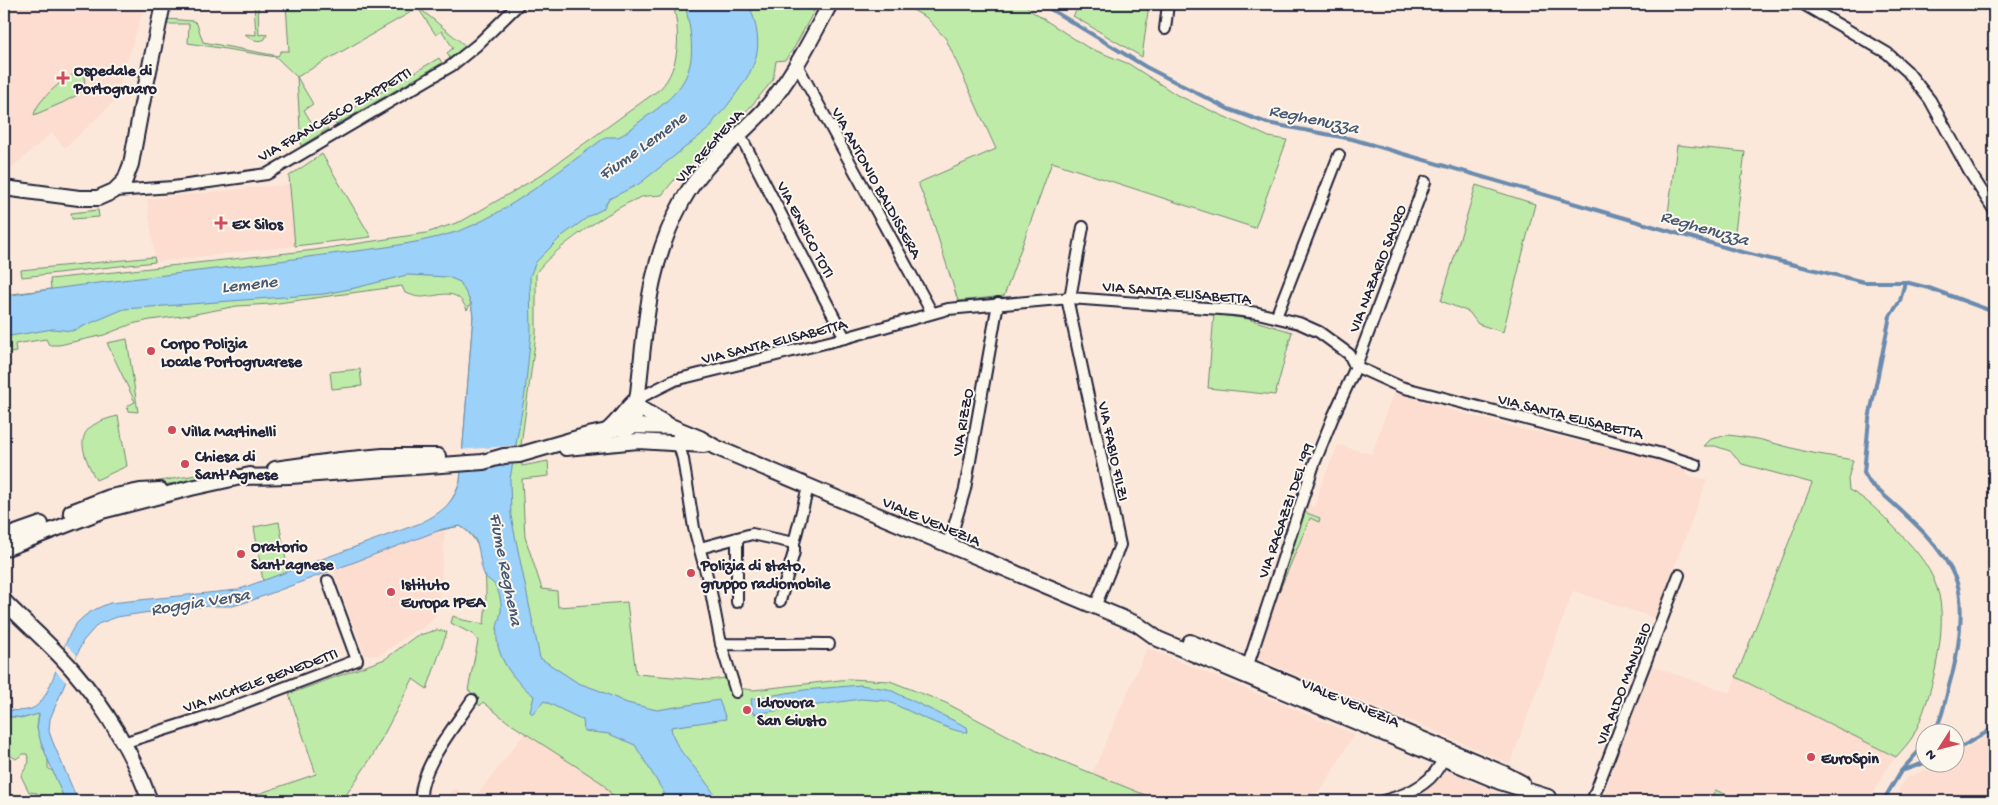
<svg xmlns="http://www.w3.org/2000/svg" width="1998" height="805" font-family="'Gochi Hand',sans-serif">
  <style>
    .built { fill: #fcddcf }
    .green { fill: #bfeba8; stroke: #708672 }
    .water { fill: #9cd1fa; stroke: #6b8bae }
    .pier { fill: #fce8db }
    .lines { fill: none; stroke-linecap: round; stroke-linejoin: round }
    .stream { stroke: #6b8bae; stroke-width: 4 }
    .street-casing { stroke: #22223b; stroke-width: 14 }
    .secondary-casing { stroke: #22223b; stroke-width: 18 }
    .street { stroke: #fbf7ec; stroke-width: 10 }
    .secondary { stroke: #fbf7ec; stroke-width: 14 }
    .poi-dot { fill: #d1495b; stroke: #fbf7ec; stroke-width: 2 }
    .labels { text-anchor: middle; stroke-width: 4; stroke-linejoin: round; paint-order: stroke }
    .poi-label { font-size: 16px; font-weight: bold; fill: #22223b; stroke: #fbf7ec; text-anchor: start }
    .street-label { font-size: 16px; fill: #22223b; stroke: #fbf7ec }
    .water-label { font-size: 18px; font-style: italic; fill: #475774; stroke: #fbf7ec }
  </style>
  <rect width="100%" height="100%" fill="#fce8db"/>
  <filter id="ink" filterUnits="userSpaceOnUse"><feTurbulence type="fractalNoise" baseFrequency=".02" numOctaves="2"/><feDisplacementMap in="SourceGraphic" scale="10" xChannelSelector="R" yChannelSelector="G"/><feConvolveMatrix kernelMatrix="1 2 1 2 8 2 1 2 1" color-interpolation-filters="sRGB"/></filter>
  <g filter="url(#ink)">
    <g class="built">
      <path d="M4,4H145L117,92V99L65,148L52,133L4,174Z"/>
      <path d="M289,184L295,246L155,262L147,199Z"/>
      <path d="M1396,393L1468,415L1523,429L1680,463L1687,475L1707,480L1655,618L1573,591L1510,764L1428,728L1258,659L1307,504L1315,507L1319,490L1338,445L1372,454L1390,401Z"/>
      <path d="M1812,483L1857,493L1881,514L1917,551L1930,572L1938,589L1942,632L1931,683L1913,737L1889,765L1869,801H1602L1649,665L1730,693Z"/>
      <path d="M443,529L445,535L437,615L424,628L414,631L383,653L376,655H365L333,570Z"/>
      <path d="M1147,648L1354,734L1324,786L1306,801H1154L1092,774Z"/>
      <path d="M1994,732V801H1892L1905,779L1939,763L1956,762V754Z"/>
      <path d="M525,733L602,783L618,801H472Z"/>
      <path d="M1448,771L1517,801H1404L1431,786Z"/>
      <path d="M455,788L470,801H444Z"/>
    </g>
    <g class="green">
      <path d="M254,4H258L259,35L267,34L265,39C258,43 251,39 245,34L256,35Z"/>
      <path d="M286,4H416L419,8L467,47L450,58L447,53L453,48L442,31L436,35L418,8L297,77L313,104L304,110L316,130L325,124L328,129L301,146L297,77L276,57L188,43L189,24H161L166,19L194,21L197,24L203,42L278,56L281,51H289Z"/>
      <path d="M673,4H801L814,11L794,48L785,60L776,61L773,80L752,105L699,161C683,168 673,181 662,195C655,196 646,195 639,198C613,208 551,250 536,273V335L521,445L522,466L548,461L549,476L522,479L525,537L542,589L557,591L558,607L627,602L636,674L710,680L725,678L729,687L753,690L849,679L890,681L946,703L1037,751L1160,801H617L602,783L508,722L483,702L480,706L473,697V694L468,690L478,641L474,635L451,623L453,616L463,620L484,624C487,594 491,544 460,526L437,531L432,518C447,509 454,498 460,482L473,316L471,303L469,299L471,303L467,310C456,285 441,297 420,297C415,297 410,294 405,293L402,286L271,304L237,306L190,315L150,320L132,324L104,335L59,345H49L46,339L15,344L16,352L5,354L4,352V295L51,289L50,279L315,250L426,233L462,221L538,177L660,89C681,67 680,32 673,4Z"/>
      <path d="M902,4H1025L1031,11L1087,47L1129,64L1177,95L1269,137L1287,140L1255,228L1052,162L1004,296L958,301L931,215L918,183L996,149L946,39L927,18Z"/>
      <path d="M1081,4H1149L1142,57L1073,16Z"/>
      <path d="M439,58L442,63L336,125L333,120Z"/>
      <path d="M76,73L84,75L85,87L79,94L62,103L34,115C37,100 62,80 76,73Z"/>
      <path d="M1677,145L1745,152L1734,240L1667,221Z"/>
      <path d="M322,154L371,237L295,246L289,176Z"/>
      <path d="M1476,185L1535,204L1503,332L1478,324L1469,312L1441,301Z"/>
      <path d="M98,210L99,217L72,219L71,213Z"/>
      <path d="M154,257L155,262L22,277L21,270Z"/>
      <path d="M1214,314L1248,319L1292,332L1275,395L1208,388Z"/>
      <path d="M127,339L138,412L128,411L127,406L135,402L107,343Z"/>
      <path d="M360,369L362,386L332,389L330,372Z"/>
      <path d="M118,416L127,466L96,480C78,445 73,426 118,416Z"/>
      <path d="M1728,435L1758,439L1807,452L1853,460L1848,479L1849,490C1866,498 1880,513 1893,526C1911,545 1929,563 1937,588C1950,624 1931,702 1913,736C1909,743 1902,750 1896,757L1736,677L1812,483L1742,464L1730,451L1715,446H1704L1711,439Z"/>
      <path d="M214,472L215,477L149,487L142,484Z"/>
      <path d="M1304,512L1320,518L1319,522L1310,518L1278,594Z"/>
      <path d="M279,522L288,572L263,581L254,527Z"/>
      <path d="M437,630L447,632L427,689L413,679L373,755L342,801H260L258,794L316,774L289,694L385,659L416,636Z"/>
      <path d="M39,713L37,728L48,759V768L54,772L65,801H41L37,793L29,792L21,776L29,762L27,754H23L16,759L4,751V716L24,718Z"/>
      <path d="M1715,790L1742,801H1710Z"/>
    </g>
    <g class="water">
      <path d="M685,4H749C767,52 756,67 727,106C721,114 715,117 711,127L639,184L609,199L603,209L588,217L562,236L536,262L530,276L531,333L525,393L510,479L511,516L540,658L578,683L598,690L627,703L657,710L719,700L726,719L671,727C674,750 693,763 705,781C710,787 714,794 718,801H669L635,745L609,734L584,731L583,720L544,701L533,714L530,712L534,696C513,680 494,656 497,628C498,621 502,613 501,605C501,599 498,589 494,584C491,581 487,579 485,576C475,555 486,541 460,526L443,529L253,600L233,606H208L143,613L117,617L98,624L83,641L50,719L49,731L52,740L78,801H65L41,743L37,728L39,714L24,718L4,716V710C12,710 22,712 31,709C53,702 60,642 77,623C86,613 97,608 110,603L237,590L418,524C438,515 453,505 460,482L473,316L471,303L460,282L448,277L407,275L355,288L324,294L124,309L72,331L53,329L4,337V296C107,280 211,271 315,256C362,250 411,246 456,232C506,215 563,167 606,137C609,137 615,137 618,137C626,134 636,124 643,119C695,84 698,62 685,4Z"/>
      <path d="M860,685L888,689L967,727L968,732C956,735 901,707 887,701L861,699L753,714L751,699L804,690Z"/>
    </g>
    <g class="pier">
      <path d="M518,445L515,464L458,470L459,450Z"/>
      <path d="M66,644L77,655L67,683L55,670Z"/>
    </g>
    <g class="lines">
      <g class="stream">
        <path d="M1042,4L1146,67L1228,109L1267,123L1352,139L1738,251L1864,282H1905L1900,301L1890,316L1869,419L1864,473L1870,483C1900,510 1941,542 1956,580C1966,605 1958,656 1950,682C1946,696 1942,722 1933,732"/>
        <path d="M1905,282L1929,288L1994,312"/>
        <path d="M1956,750L1994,728"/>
        <path d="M1904,770L1927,762"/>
        <path d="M1883,801L1901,771L1926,743"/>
      </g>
      <defs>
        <g id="street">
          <path d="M1803,4L1887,53L1907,71L1930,100L1969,171L1994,210"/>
          <path d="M1165,29L1168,4"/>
          <path d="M797,65L932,313"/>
          <path d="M740,135L845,338"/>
          <path d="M114,191L173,187L267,174L451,66L477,45L519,4"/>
          <path d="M1067,298L1120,545L1095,607"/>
          <path d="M1070,298L1083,227"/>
          <path d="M1276,317L1339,155"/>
          <path d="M637,399L675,380L845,338L948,309L1070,298L1234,310L1258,313L1299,323L1319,332L1349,354L1355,366L1401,387L1662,454L1696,465"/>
          <path d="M677,438L683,459L694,528L710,587L721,644L736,692"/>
          <path d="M946,545L952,533L965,489L998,303"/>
          <path d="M700,548L752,534L794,543"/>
          <path d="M780,601L794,552V543L808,487"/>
          <path d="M737,602V538"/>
          <path d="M721,644C757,645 793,643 829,644"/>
          <path d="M1246,671L1314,464L1333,417L1354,371L1425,182"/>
          <path d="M123,743L217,713L357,660L328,581"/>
          <path d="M421,801C418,770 455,726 472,700"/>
          <path d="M1383,801C1407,795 1434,784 1443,758"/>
          <path d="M1592,801L1679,575"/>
        </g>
        <g id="secondary">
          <path d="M4,188L79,198H98L114,191L125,180L131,164L142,104L163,4"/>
          <path d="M636,406L672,427"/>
          <path d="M608,430C619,421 626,408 637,399"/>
          <path d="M625,432L631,426L635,417C646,339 643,272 683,200C702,165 737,139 764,110C792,78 810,41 830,4"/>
          <path d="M566,448L638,441L704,445"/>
          <path d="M275,469L340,460L383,456H438"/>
          <path d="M242,477L290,476L483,462L504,456L519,455L588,435L631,426L673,427L700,438L715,447L1137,624L1158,639L1500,782L1548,797"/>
          <path d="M71,512L110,497L140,491L160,490"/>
          <path d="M4,537L41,524"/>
          <path d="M4,549L102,511L191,488L250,475"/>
          <path d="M4,601C26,624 51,645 72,669C105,707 133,754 150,801"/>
          <path d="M1190,642L1503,773L1522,783"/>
        </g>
      </defs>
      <use href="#street" class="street-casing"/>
      <use href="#secondary" class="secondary-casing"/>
      <use href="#street" class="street"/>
      <use href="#secondary" class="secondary"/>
    </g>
  </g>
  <g class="poi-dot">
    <path d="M60.5 70.5h5v5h5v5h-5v5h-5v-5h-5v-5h5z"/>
    <path d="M218.5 215.5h5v5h5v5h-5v5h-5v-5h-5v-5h5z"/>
    <circle cx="151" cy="351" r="5"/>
    <circle cx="172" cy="430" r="5"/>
    <circle cx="185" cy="464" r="5"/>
    <circle cx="241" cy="554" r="5"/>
    <circle cx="691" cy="573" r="5"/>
    <circle cx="391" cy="592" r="5"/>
    <circle cx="747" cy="710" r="5"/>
    <circle cx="1811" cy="757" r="5"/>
  </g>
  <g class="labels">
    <g class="poi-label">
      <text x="74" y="75">Ospedale di<tspan x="74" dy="18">Portogruaro</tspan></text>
      <text x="232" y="229">Ex Silos</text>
      <text x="161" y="348">Corpo Polizia<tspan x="161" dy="18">Locale Portogruarese</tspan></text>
      <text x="182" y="436">Villa Martinelli</text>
      <text x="195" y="461">Chiesa di<tspan x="195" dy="18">Sant'Agnese</tspan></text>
      <text x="251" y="551">Oratorio<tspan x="251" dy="18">Sant'agnese</tspan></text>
      <text x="701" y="570">Polizia di stato,<tspan x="701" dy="18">gruppo radiomobile</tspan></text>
      <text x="401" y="589">Istituto<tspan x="401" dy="18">Europa IPEA</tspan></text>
      <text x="757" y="707">Idrovora<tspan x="757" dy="18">San Giusto</tspan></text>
      <text x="1821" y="763">EuroSpin</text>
    </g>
    <g class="street-label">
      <text transform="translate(334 113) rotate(-30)" y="6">VIA FRANCESCO ZAPPETTI</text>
      <text transform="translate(708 145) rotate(-48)" y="6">VIA REGHENA</text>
      <text transform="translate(878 182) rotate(61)" y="6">VIA ANTONIO BALDISSERA</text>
      <text transform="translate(807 229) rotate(62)" y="6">VIA ENRICO TOTI</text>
      <text transform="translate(1376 268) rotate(-69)" y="6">VIA NAZARIO SAURO</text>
      <text transform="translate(1177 291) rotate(5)" y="6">VIA SANTA ELISABETTA</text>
      <text transform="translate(774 340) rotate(-14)" y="6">VIA SANTA ELISABETTA</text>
      <text transform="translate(1571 415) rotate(14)" y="6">VIA SANTA ELISABETTA</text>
      <text transform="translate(961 422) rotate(-80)" y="6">VIA RIZZO</text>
      <text transform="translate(1115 451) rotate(78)" y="6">VIA FABIO FILZI</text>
      <text transform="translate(1284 510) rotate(-71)" y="6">VIA RAGAZZI DEL '99</text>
      <text transform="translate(932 520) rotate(23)" y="6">VIALE VENEZIA</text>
      <text transform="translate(260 679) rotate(-20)" y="6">VIA MICHELE BENEDETTI</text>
      <text transform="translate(1622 683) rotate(-69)" y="6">VIA ALDO MANUZIO</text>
      <text transform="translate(1351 701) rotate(23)" y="6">VIALE VENEZIA</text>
    </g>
    <g class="water-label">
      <text transform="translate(1314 118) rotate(12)" y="6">Reghenuzza</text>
      <text transform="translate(642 145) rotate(-36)" y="6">Fiume Lemene</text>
      <text transform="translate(1705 227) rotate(16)" y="6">Reghenuzza</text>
      <text transform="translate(249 283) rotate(-6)" y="6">Lemene</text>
      <text transform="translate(507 569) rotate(79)" y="6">Fiume Reghena</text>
      <text transform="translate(200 601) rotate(-9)" y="6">Roggia Versa</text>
    </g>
  </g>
  <rect width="1998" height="805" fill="none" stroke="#fbf7ec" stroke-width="20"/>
  <rect x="10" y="10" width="1978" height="785" fill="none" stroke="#22223b" stroke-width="2" filter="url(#ink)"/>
  <g transform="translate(1940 748) rotate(234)"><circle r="24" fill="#fbf7ec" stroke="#a4a2a5"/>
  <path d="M0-4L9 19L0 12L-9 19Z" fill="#d1495b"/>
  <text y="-8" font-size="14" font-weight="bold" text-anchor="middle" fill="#22223b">N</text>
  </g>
</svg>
